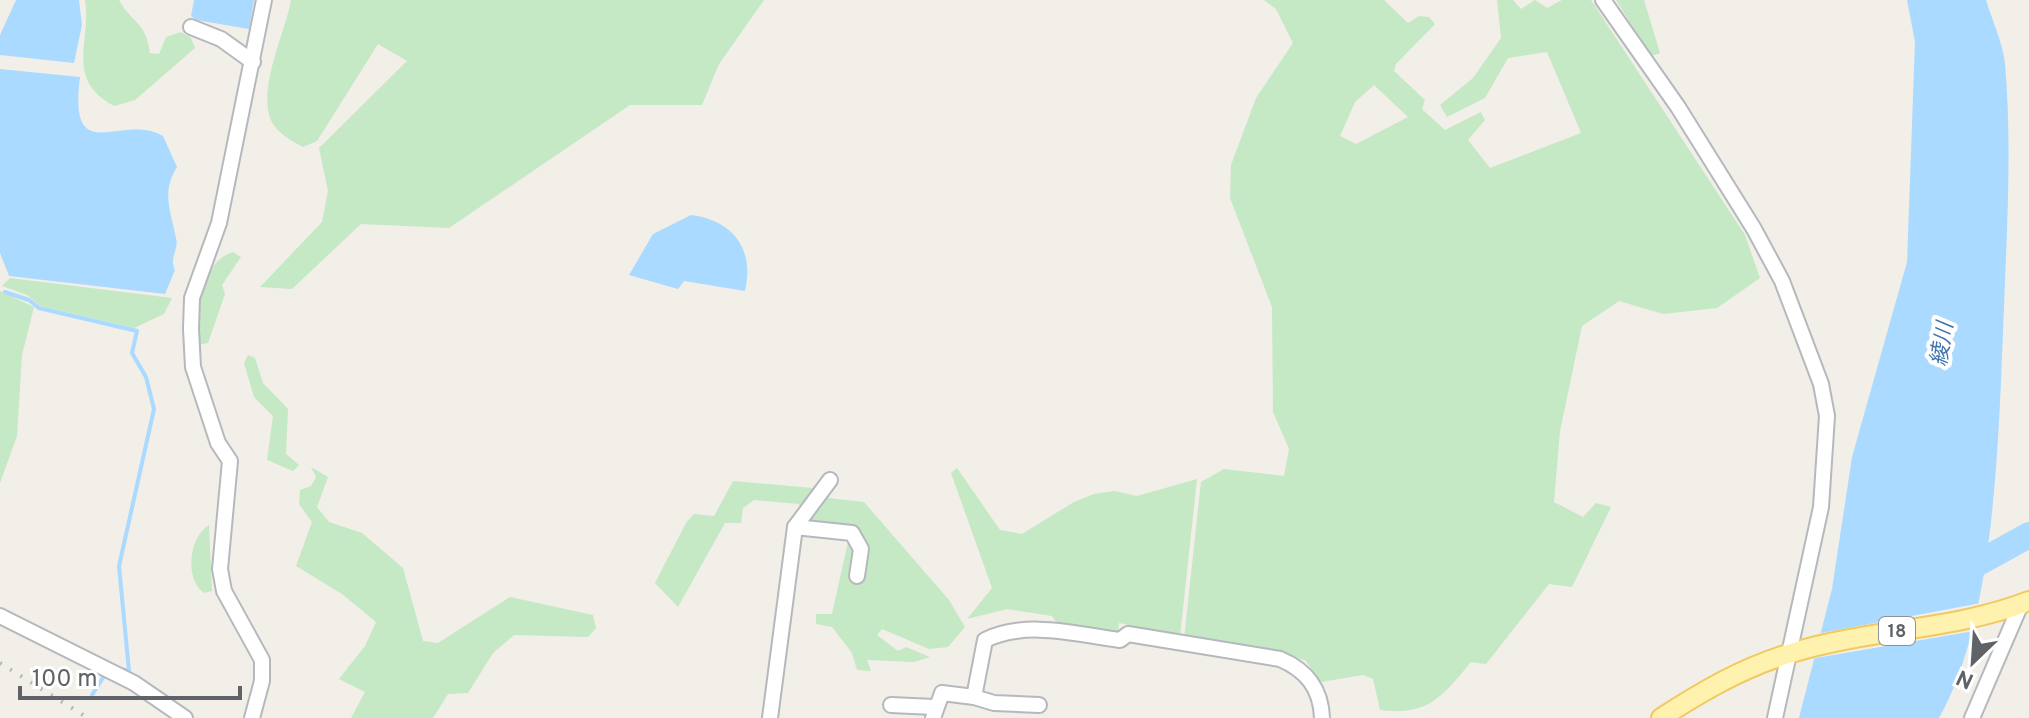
<svg xmlns="http://www.w3.org/2000/svg" width="2029" height="718" font-family="Overpass,'Noto Sans JP',sans-serif">
  <style>
    .green { fill: #c5e8c5; fill-rule: evenodd }
    .water { fill: #aadaff }
    .pier { fill: #f1efe8 }
    .lines { fill: none; stroke-linecap: round; stroke-linejoin: round }
    .stream { stroke: #aadaff; stroke-width: 4 }
    .river { stroke: #aadaff; stroke-width: 26 }
    .minor-casing { stroke: #b5b8bc; stroke-width: 18 }
    .major-casing { stroke: #f2c960; stroke-width: 22 }
    .minor { stroke: #fff; stroke-width: 14 }
    .major { stroke: #fff2af; stroke-width: 18 }
    .rail { stroke: #b6b7b8; stroke-width: 4; stroke-dasharray: 2 10; stroke-linecap: butt }
    .labels { text-anchor: middle; stroke-width: 8; stroke-linejoin: round; paint-order: stroke }
    .shield { fill: #fff; stroke: #8f9295; stroke-width: 2 }
    .shield-label { font-size: 18px; font-weight: bold; fill: #5f6368 }
    .water-label { font-size: 22px; font-style: italic; fill: #4174aa; stroke: #fff }
  </style>
  <rect width="100%" height="100%" fill="#f1efe8"/>
  <g class="green">
    <path d="M85,0H119C134,26 145,20 150,53L159,54L166,37L181,32L191,38L195,48L135,100L114,106C64,78 92,43 85,0Z"/>
    <path d="M291,0H764L719,64L702,105H630L449,228L361,224L292,289L260,287L322,222L328,191L319,148L407,61L378,44L317,141L303,147C292,141 275,132 270,118C259,84 285,34 291,0Z"/>
    <path d="M1264,0H1384L1408,23L1419,16L1429,17L1435,24L1396,64L1394,71L1425,100L1422,109L1445,130L1481,112L1485,120L1468,140L1490,168L1581,133L1547,52L1508,58L1485,98L1447,117L1440,105L1473,78L1501,38L1497,0H1513L1521,9L1535,0L1547,8L1562,0H1591L1745,235L1760,278L1717,308L1663,314L1619,301L1582,326L1560,431L1554,502L1583,517L1596,503L1611,507L1572,587L1549,584L1486,664L1471,662C1442,697 1428,716 1380,710L1373,679L1363,675L1321,682L1305,660L1184,639L1201,482L1224,469L1284,476L1289,449L1273,412L1272,307L1230,198L1231,165L1256,98L1293,43L1276,9ZM1374,85L1408,117L1356,144L1340,136L1355,102Z"/>
    <path d="M1616,0H1644L1660,53L1651,56Z"/>
    <path d="M233,252L241,257L222,285L225,294L208,343L197,345C199,315 198,263 233,252Z"/>
    <path d="M10,278L172,298L164,314L134,328L40,306L27,295L2,286Z"/>
    <path d="M0,291L34,307L22,355L17,436L0,483Z"/>
    <path d="M248,355L255,358L263,383L288,409L286,454L299,465L293,471L267,460L273,416L254,397L244,363Z"/>
    <path d="M311,467L328,477L317,507L329,522L362,533L403,568L423,641L438,643L510,597L593,615L596,628L588,637L514,635L493,653L468,693L448,694L433,718H351L365,692L339,679L365,646L376,622L342,594L296,566L312,522L299,504L300,490L311,486L316,477Z"/>
    <path d="M957,468L1000,530L1022,534L1074,502L1094,494L1114,491L1137,496L1197,479L1180,636L1119,623L1118,633L1058,625L1052,616L1007,609L967,619L992,588L951,473Z"/>
    <path d="M733,481L813,488L828,498L864,502L949,600L965,627L948,647L929,649L882,629L877,635L898,651L906,647L930,657L914,662L867,660L871,671L857,670L852,653L832,627L816,624V614H832L848,542L830,524L806,522L799,504L754,500L743,508L741,523H725L678,607L655,583L686,523L694,514L714,516Z"/>
    <path d="M209,525L212,591L204,593C184,579 189,537 209,525Z"/>
  </g>
  <g class="water">
    <path d="M16,0H79L82,25L74,63L0,55V35Z"/>
    <path d="M194,0H254L249,29L196,20L191,16Z"/>
    <path d="M1907,0H1986C1992,20 2003,43 2005,64C2012,144 2007,227 2004,307C1999,424 1997,617 1939,718H1799L1832,589L1852,457L1907,262L1915,42Z"/>
    <path d="M0,69L80,77C68,170 121,112 163,136L177,167C161,192 171,212 176,238C179,250 169,257 175,270L165,294L9,276L0,253Z"/>
    <path d="M691,215C732,220 755,248 745,291L684,281L678,289L629,275L653,234Z"/>
  </g>
  <path class="pier" d="M1981,603L1974,631L1810,659L1816,634Z"/>
  <g class="lines">
    <g class="stream">
      <path d="M5,292L29,300L39,308L137,331L132,353L146,377L154,409L119,566L129,671L117,668"/>
      <path d="M92,695L106,673"/>
    </g>
    <path class="river" d="M1954,571H1964L2029,535"/>
    <defs>
      <g id="minor">
        <path d="M1603,0L1678,107L1754,229L1782,281L1821,384L1827,416L1821,507L1775,718"/>
        <path d="M191,27L221,39L253,62"/>
        <path d="M795,527L852,533L861,549L857,576"/>
        <path d="M0,616L134,683L185,718"/>
        <path d="M974,697L994,703L1039,705"/>
        <path d="M891,705L934,707"/>
        <path d="M252,718L262,681V660L224,591L220,569L230,461L218,443L193,367L191,329L192,298L219,223L264,0"/>
        <path d="M770,718L795,527L830,480"/>
        <path d="M933,718L942,693L974,697L985,640C1026,620 1076,634 1120,640L1128,634L1280,659C1306,670 1321,688 1322,718"/>
        <path d="M1972,718L2021,604"/>
      </g>
      <path id="major" d="M1661,718C1701,692 1742,668 1788,654C1866,629 1952,631 2029,601"/>
    </defs>
    <use href="#minor" class="minor-casing"/>
    <use href="#major" class="major-casing"/>
    <use href="#minor" class="minor"/>
    <use href="#major" class="major"/>
    <path class="rail" d="M0,663L88,718"/>
  </g>
  <g class="labels">
    <rect class="shield" x="1879" y="617" width="36" height="28" rx="6"/>
    <g class="shield-label">
      <text x="1897" y="637">18</text>
    </g>
    <g class="water-label">
      <text transform="translate(1941 344) rotate(-81)" y="8">綾川</text>
    </g>
  </g>
  <g transform="translate(1973 662) rotate(205)" stroke="#ffffff" stroke-width="6" paint-order="stroke">
  <path d="M0-6L14 30L0 20L-14 30Z" fill="#5f6368"/>
  <text y="-12" font-size="22" font-weight="bold" text-anchor="middle" fill="#5f6368">N</text>
  </g>
  <path d="M20 686v12h220v-12" fill="none" stroke="#5f6368" stroke-width="4"/>
  <text x="32" y="686" font-size="24" fill="#5f6368" stroke="#ffffff" stroke-width="6" paint-order="stroke">100 m</text>
</svg>
